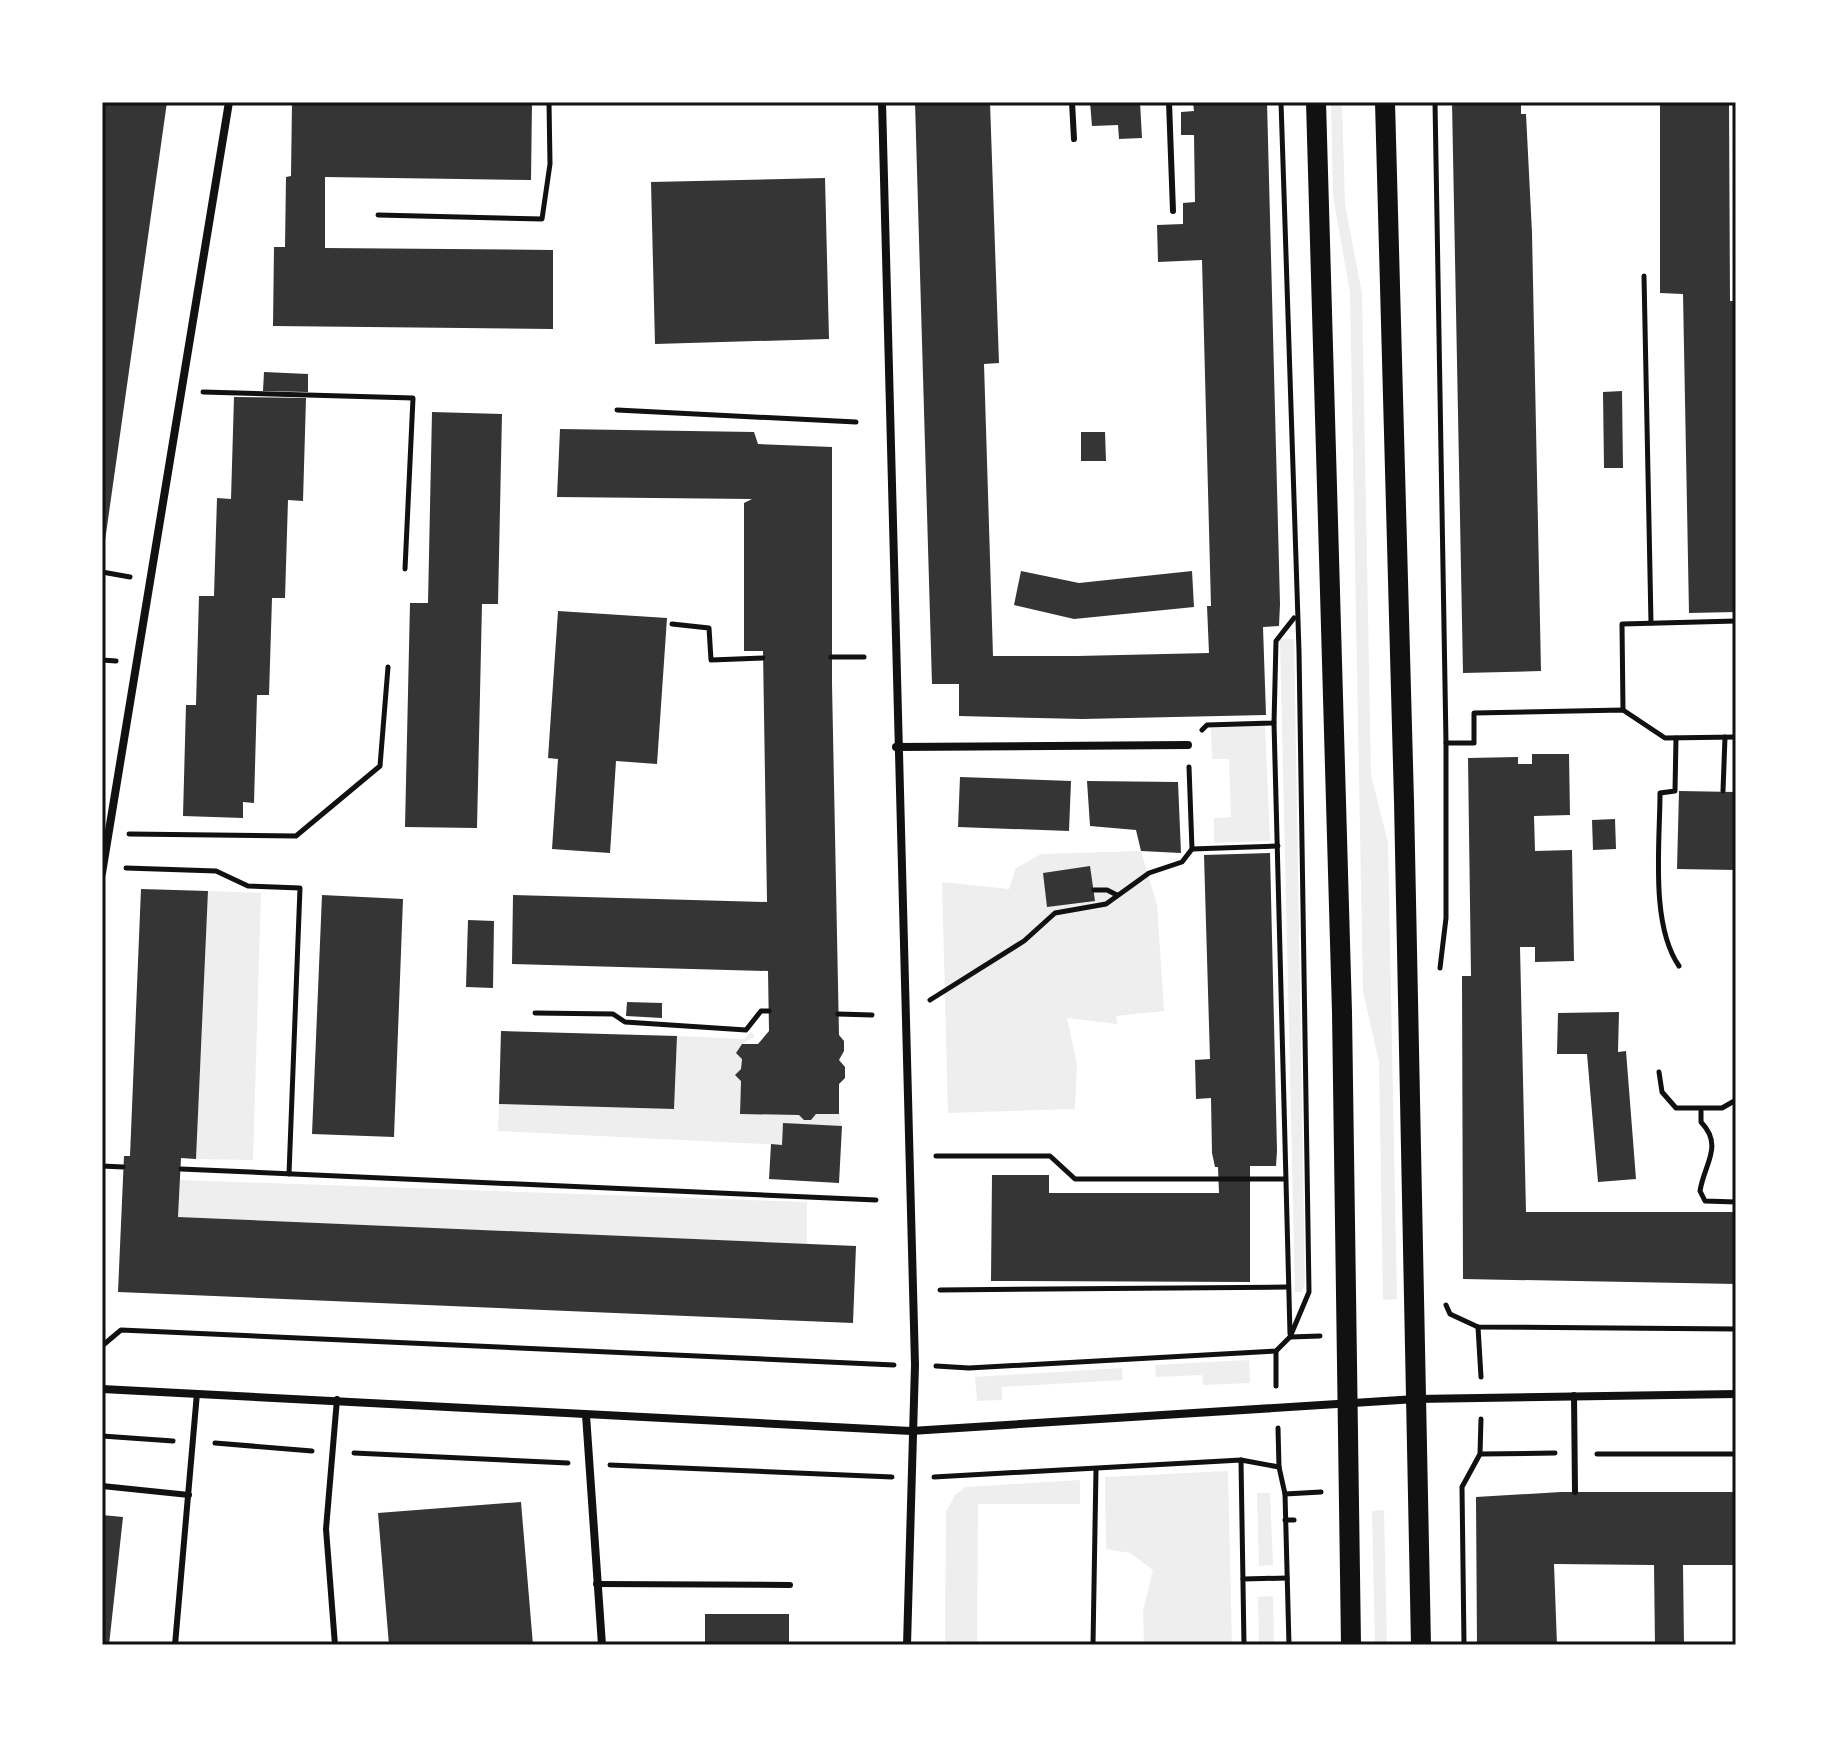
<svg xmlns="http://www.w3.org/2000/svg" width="1838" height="1747" font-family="Mulish,sans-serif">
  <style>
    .green { fill: #eee }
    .building { fill: #353535 }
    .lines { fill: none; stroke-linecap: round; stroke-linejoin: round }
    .path { stroke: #111; stroke-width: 5 }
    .service { stroke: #111; stroke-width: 6 }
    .minor { stroke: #111; stroke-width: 8 }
    .primary { stroke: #111; stroke-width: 20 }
    .neatline { fill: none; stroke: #111; stroke-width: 3 }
  </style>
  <rect width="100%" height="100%" fill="#fff"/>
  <g class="green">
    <path d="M1331,102H1342L1345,204L1362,294L1371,775L1388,843L1397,1299L1383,1300L1379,1062L1363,991L1350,293L1333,196Z"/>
    <path d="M1280,639H1294L1305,1282L1302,1292H1295Z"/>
    <path d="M1265,725L1270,841L1214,843V818L1231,817L1229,759H1212L1211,728Z"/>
    <path d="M1141,851L1157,905L1164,1011L1116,1016L1117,1024L1067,1018L1077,1064L1075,1109L948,1113L942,882L1009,889L1016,868L1041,854Z"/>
    <path d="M208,891L261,893L253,1160L196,1159Z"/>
    <path d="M751,1032L755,1036L742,1044L740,1113L839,1114L842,1126L782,1145L498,1131L499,1104L674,1109L677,1036L744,1039Z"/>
    <path d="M180,1180L807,1202V1244L178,1217Z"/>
    <path d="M1249,1360L1250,1383L1203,1385L1202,1375L1156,1377L1155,1365Z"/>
    <path d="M1122,1368L1123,1380L1002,1387V1400L977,1401L975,1377Z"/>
    <path d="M1228,1471L1232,1645H1144L1143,1611L1153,1570L1130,1553L1106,1549L1105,1477Z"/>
    <path d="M1080,1480V1504H978L977,1645H945L946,1512L955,1495L966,1487Z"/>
    <path d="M1257,1493H1270L1273,1565L1259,1566Z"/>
    <path d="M1384,1510L1387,1645H1375L1372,1511Z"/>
    <path d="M1273,1596L1274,1645H1259L1258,1597Z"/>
  </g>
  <g class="building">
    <path d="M102,102H167L104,548H102Z"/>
    <path d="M292,102H532L531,180L325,177V248L553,250V329L273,326L274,247H285L286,177L291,176Z"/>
    <path d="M915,102H990L999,363L984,364L993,656H1077L1209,653L1207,606H1211L1202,260L1158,262L1157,225L1183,224V203L1195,202L1194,135H1181V112L1194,111L1193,102H1267L1280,604L1279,626L1263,627L1266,715L1082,719L959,716V684H932Z"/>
    <path d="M1090,102H1140L1142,138L1119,139L1118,125L1092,126Z"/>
    <path d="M1452,102H1521V114H1526L1532,233L1541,671L1463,673Z"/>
    <path d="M1660,102H1729L1730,301H1736V612L1689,613L1683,294L1660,293Z"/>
    <path d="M825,178L829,339L655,344L651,182Z"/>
    <path d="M264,372L308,374V392L263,391Z"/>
    <path d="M1622,391L1623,468H1604L1603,392Z"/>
    <path d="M234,397L306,398L303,501L288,500L285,598H272L269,695H257L254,803L243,802V818L183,816L186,705H196L199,596H214L217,498L231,499Z"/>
    <path d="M432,412L502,414L498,604H482L477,828L405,827L410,603H428Z"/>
    <path d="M560,429L754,432L758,444L832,447V684L839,1035L844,1041V1051L839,1060L845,1067V1078L839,1084V1114H816L811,1120H804L799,1115L740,1114L741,1081L735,1075L741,1069L742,1059L736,1053L742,1044H758L769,1031L768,971L512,964L513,895L767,902L763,651H744V503L752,499L557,497Z"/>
    <path d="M1081,432H1105L1106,461H1081Z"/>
    <path d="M1021,571L1079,583L1192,571L1194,607L1074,619L1014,605Z"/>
    <path d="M558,611L667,618L657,764L616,761L610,853L552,849L558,759L548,758Z"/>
    <path d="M1532,754H1569L1570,815L1534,816L1535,851L1572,850L1574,961L1535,962V947H1520L1526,1212H1736V1284L1463,1279L1462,976H1471L1468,758L1518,757V764H1532Z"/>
    <path d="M960,777L1071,781L1069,831L958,827Z"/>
    <path d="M1087,781L1178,782L1181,853L1141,851L1136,830L1090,826Z"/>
    <path d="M1679,791L1736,792V870L1677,869Z"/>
    <path d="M1615,819L1616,849L1593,850L1592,820Z"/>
    <path d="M1270,853L1277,1151L1276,1166H1250V1282L991,1281L992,1175H1049V1193H1219L1218,1167H1215L1212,1153L1211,1098L1196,1099L1195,1060L1210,1059L1204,855Z"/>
    <path d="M1090,866L1095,901L1047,907L1043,873Z"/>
    <path d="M141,889L208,891L196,1159L181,1158L178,1217L856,1246L853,1323L118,1292L124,1156H130Z"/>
    <path d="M322,895L403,899L394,1137L312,1134Z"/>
    <path d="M468,920L494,921L493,988L466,987Z"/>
    <path d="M627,1002L662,1003V1018L626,1016Z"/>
    <path d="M1619,1012L1618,1052L1626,1051L1636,1179L1598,1182L1587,1054H1557L1558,1013Z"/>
    <path d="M501,1031L677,1036L674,1109L499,1104Z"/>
    <path d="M783,1123L842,1126L839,1183L769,1179L771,1144L782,1145Z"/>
    <path d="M1561,1492H1736V1565H1683L1684,1645H1655L1654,1565L1554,1564L1557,1645H1477L1476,1497Z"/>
    <path d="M521,1502L533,1645H389L378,1513Z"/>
    <path d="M102,1515L123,1517L109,1645H102Z"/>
    <rect x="705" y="1614" width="84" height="31"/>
  </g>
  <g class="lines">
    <g class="path">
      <path d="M1281,102L1299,651L1309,1292L1290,1337"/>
      <path d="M1435,102L1446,743V918L1440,968"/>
      <path d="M378,215L542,219L550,164L549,102"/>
      <path d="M1644,276L1651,623"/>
      <path d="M203,392L413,398L405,569"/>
      <path d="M617,410L856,422"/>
      <path d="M102,572L130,577"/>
      <path d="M672,624L709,628L711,660L763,658"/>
      <path d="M831,657H864"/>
      <path d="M102,660L116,661"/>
      <path d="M1623,710L1622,624L1736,621"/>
      <path d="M1274,723L1290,1334"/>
      <path d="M1202,730L1207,725L1274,723L1276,641L1294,618"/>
      <path d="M1676,738L1675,791L1660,793C1660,843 1650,924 1679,966"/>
      <path d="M1446,743H1474V713L1623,710L1665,738L1736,737"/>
      <path d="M1189,767L1192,849"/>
      <path d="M1723,791L1725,737"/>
      <path d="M129,834L296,836L380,766L388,667"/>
      <path d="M126,868L216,871L248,886L300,888L289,1174"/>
      <path d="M1094,890H1107L1117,895"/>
      <path d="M930,1000L1024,941L1055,913L1106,904L1149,873L1182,862L1192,849L1278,846"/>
      <path d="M535,1013L613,1014L625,1022L746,1030L761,1011H769"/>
      <path d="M838,1014L872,1015"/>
      <path d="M1659,1072L1662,1092L1676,1108H1722L1736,1100"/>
      <path d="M1701,1111V1122C1724,1146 1704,1164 1700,1191L1705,1201L1736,1202"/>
      <path d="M936,1156H1050L1075,1179H1285"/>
      <path d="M102,1166L123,1167"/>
      <path d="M181,1169L876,1200"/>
      <path d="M940,1290L1287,1287"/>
      <path d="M1446,1305L1450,1314L1478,1327L1736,1329"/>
      <path d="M1478,1327L1481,1377"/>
      <path d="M102,1346L121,1330L894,1365"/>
      <path d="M1276,1351V1386"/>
      <path d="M936,1366L969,1368L1276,1351L1290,1337L1320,1336"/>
      <path d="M1278,1428L1279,1467L1285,1494L1289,1645"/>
      <path d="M102,1436L173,1441"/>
      <path d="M215,1443L312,1451"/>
      <path d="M354,1453L568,1463"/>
      <path d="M1480,1454L1555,1453"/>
      <path d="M1597,1454H1736"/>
      <path d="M1241,1460L1244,1645"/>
      <path d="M610,1465L892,1477"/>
      <path d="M934,1477L1241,1460L1279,1467"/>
      <path d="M1285,1494L1321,1492"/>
      <path d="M1285,1520H1294"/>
      <path d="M1243,1579L1287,1578"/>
      <path d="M1093,1645L1096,1469"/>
      <path d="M1464,1645L1462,1487L1480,1454L1481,1419"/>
    </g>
    <g class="service">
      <path d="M1072,102L1074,139"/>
      <path d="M1169,102L1173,211"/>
      <path d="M1574,1395L1575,1492"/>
      <path d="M102,1486L189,1495"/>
      <path d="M596,1584L790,1585"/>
      <path d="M175,1645L197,1393"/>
      <path d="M335,1645L326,1529L337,1399"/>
    </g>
    <g class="minor">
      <path d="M882,102L915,1365L907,1645"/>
      <path d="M896,747L1188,745"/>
      <path d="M102,873L229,102"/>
      <path d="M102,1389L911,1431L1416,1399L1736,1394"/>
      <path d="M586,1415L602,1645"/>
    </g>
    <g class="primary">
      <path d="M1316,102L1342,1012L1351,1645"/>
      <path d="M1385,102L1404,801L1421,1645"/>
    </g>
  </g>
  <rect width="1838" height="1747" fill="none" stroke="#ffffff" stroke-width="208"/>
  <rect x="104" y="104" width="1630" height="1539" class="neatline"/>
</svg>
